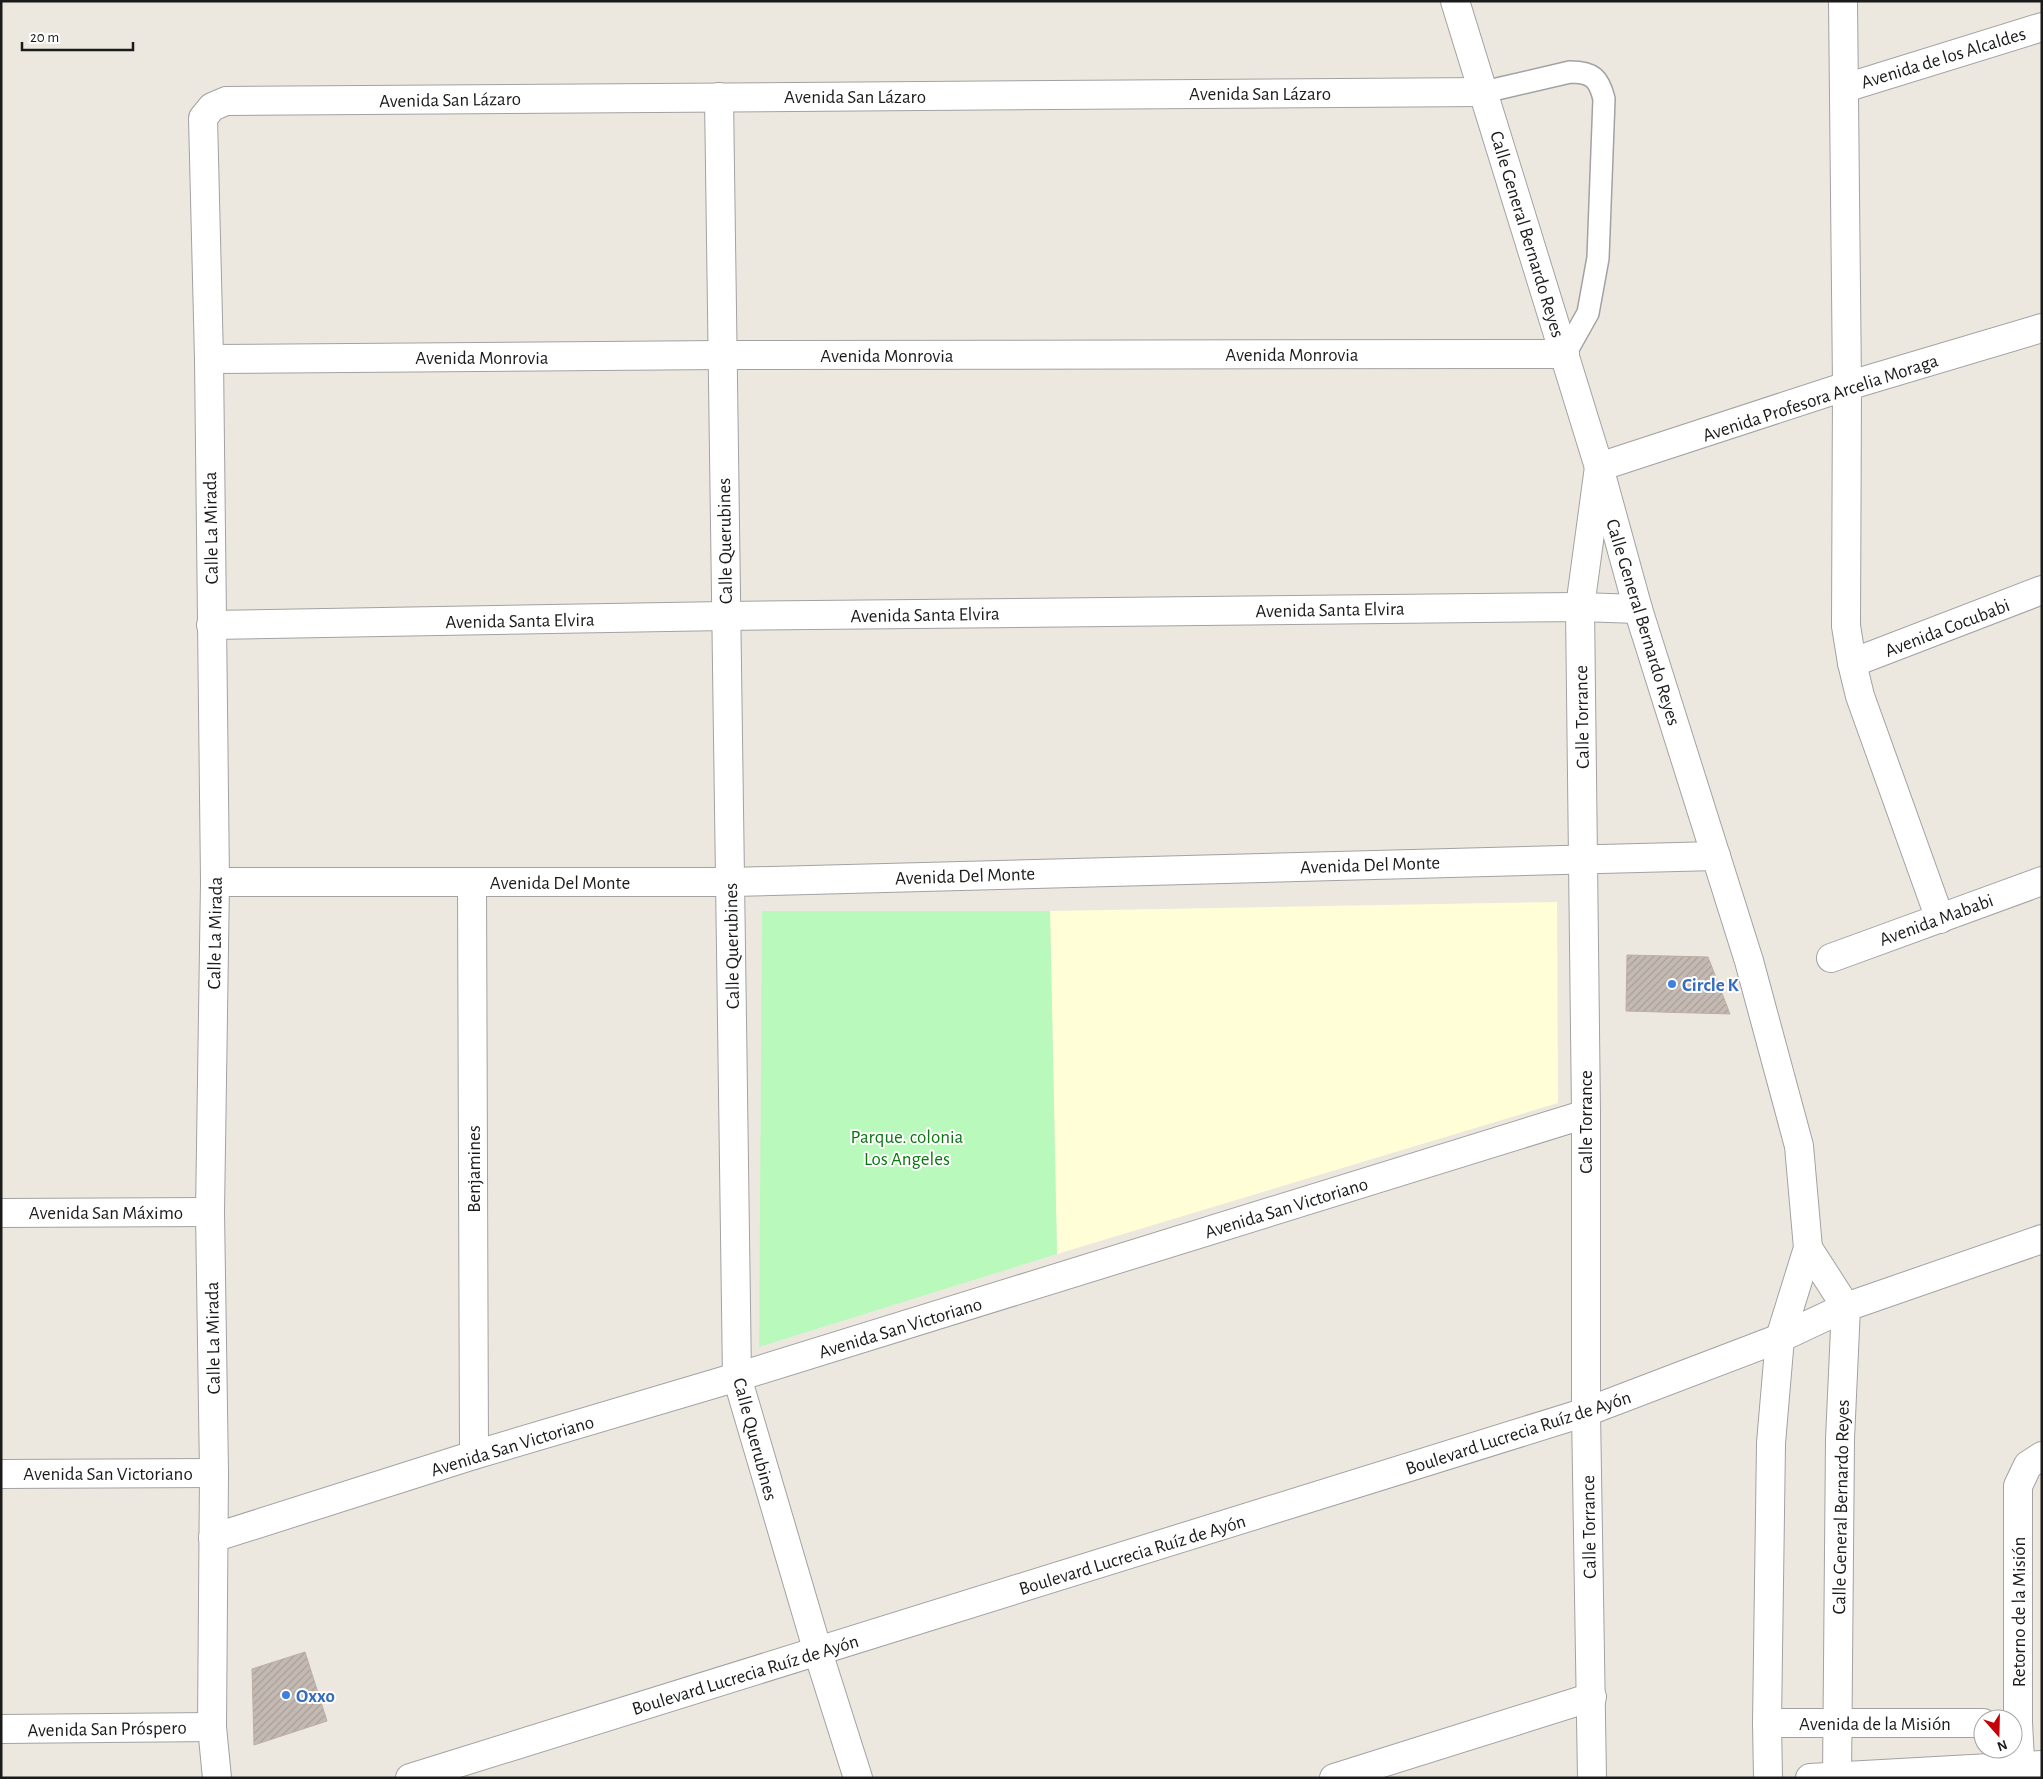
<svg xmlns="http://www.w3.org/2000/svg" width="2043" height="1779" font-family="'Alegreya Sans',sans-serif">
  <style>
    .education { fill: #fffed6 }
    .park { fill: #b9fabc }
    .building { fill: url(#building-hatch); stroke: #beada2 }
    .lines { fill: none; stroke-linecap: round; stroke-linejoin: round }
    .lane-casing { stroke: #a2a2a2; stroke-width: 24 }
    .street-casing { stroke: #a2a2a2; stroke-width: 30 }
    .lane { stroke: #fff; stroke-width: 21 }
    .street { stroke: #fff; stroke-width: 28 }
    .shop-dot { fill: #3f7fe0; stroke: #fff; stroke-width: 2 }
    .labels { text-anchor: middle; stroke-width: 4; stroke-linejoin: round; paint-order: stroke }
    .street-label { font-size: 19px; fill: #1b1b1b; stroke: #fff }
    .shop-label { font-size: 19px; font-weight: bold; fill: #366cbe; stroke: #fff; text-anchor: start }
    .park-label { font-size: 19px; fill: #08790e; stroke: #fff }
  </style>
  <defs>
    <pattern id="building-hatch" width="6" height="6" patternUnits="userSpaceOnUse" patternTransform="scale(1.25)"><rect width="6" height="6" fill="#c4bab3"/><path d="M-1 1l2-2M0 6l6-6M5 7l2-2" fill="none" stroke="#a89f99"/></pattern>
  </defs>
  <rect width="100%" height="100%" fill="#ede8df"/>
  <path class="education" d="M1557,902L1558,1103L1057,1254L1050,911Z"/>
  <path class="park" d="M762,911H1050L1057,1254L759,1347Z"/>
  <g class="building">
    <path d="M1627,955L1708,957L1730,1014L1626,1011Z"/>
    <path d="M305,1652L327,1721L254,1745L252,1669Z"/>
  </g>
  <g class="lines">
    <defs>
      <path id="lane" d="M1484,92L1570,72C1592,72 1599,78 1604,99L1598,258L1588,313L1565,354"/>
      <g id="street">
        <path d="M1455,1L1599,467L1638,609L1749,961L1799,1146L1808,1248L1780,1338L1771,1443L1767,1723L1768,1778"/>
        <path d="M1843,1L1847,386L1846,626L1852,663L1860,696L1940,919"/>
        <path d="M1845,88L2042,27"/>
        <path d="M719,97L737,1377L818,1652L858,1778"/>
        <path d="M209,359L722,355L1565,354"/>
        <path d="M211,625L725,616L1580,607L1638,609"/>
        <path d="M1852,663L2042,590"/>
        <path d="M215,882H731L1716,856"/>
        <path d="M472,882L474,1455"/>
        <path d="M1831,958L2042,881"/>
        <path d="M1,1213L210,1212"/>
        <path d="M1808,1248L1846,1307L1840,1439L1837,1778"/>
        <path d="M1,1474L214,1473"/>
        <path d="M213,1538L474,1455L737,1377L1586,1114"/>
        <path d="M1767,1723H1983"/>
        <path d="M1,1729L212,1727"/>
        <path d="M217,1778L212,1727L214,1473L210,1212L215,882L209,359L203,118L212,107L226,101L1484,92"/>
        <path d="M410,1778L1586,1412L1780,1338L1846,1307L2042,1239"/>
        <path d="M1334,1778L1592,1697"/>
        <path d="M1592,1778L1586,1412V1114L1580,607L1599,467L1847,386L2042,328"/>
        <path d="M1810,1778L2042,1765"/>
        <path d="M2021,1778L2018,1723V1486L2028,1465L2042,1456"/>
      </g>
    </defs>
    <use href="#lane" class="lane-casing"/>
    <use href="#street" class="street-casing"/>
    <use href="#lane" class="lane"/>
    <use href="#street" class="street"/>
  </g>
  <g class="shop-dot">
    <circle cx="1672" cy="984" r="5"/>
    <circle cx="286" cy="1695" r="5"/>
  </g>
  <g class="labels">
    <g class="street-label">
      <text transform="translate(1943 57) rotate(-17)" y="7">Avenida de los Alcaldes</text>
      <text x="1260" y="100">Avenida San Lázaro</text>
      <text x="855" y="103">Avenida San Lázaro</text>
      <text transform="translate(450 99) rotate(-1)" y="7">Avenida San Lázaro</text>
      <text transform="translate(1528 234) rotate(73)" y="7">Calle General Bernardo Reyes</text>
      <text x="1292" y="361">Avenida Monrovia</text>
      <text x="887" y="362">Avenida Monrovia</text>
      <text x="482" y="364">Avenida Monrovia</text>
      <text transform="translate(1820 397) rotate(-18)" y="7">Avenida Profesora Arcelia Moraga</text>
      <text transform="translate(210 528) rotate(-91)" y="7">Calle La Mirada</text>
      <text transform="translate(724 541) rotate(-91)" y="7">Calle Querubines</text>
      <text transform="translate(1330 609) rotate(-1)" y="7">Avenida Santa Elvira</text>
      <text transform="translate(925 614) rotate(-1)" y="7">Avenida Santa Elvira</text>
      <text transform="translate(520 620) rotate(-1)" y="7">Avenida Santa Elvira</text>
      <text transform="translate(1644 622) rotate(73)" y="7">Calle General Bernardo Reyes</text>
      <text transform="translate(1947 627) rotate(-21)" y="7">Avenida Cocubabi</text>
      <text transform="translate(1581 717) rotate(-91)" y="7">Calle Torrance</text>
      <text transform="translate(1370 864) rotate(-2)" y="7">Avenida Del Monte</text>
      <text transform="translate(965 875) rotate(-2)" y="7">Avenida Del Monte</text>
      <text x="560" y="889">Avenida Del Monte</text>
      <text transform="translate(1936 919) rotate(-20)" y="7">Avenida Mababi</text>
      <text transform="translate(214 933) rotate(-89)" y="7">Calle La Mirada</text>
      <text transform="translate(731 946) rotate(-91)" y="7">Calle Querubines</text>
      <text transform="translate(1585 1122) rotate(-90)" y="7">Calle Torrance</text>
      <text transform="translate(473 1169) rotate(-90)" y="7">Benjamines</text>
      <text transform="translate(1286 1207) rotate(-17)" y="7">Avenida San Victoriano</text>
      <text x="106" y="1219">Avenida San Máximo</text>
      <text transform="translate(900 1327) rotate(-17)" y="7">Avenida San Victoriano</text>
      <text transform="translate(212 1338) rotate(-91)" y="7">Calle La Mirada</text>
      <text transform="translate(1518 1432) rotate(-18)" y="7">Boulevard Lucrecia Ruíz de Ayón</text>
      <text transform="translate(756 1439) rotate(75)" y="7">Calle Querubines</text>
      <text transform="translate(512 1445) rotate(-17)" y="7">Avenida San Victoriano</text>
      <text x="108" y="1480">Avenida San Victoriano</text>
      <text transform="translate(1840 1507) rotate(-89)" y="7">Calle General Bernardo Reyes</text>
      <text transform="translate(1588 1527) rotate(-91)" y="7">Calle Torrance</text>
      <text transform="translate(1132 1554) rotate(-17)" y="7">Boulevard Lucrecia Ruíz de Ayón</text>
      <text transform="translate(2018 1612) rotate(-90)" y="7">Retorno de la Misión</text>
      <text transform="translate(745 1674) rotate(-17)" y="7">Boulevard Lucrecia Ruíz de Ayón</text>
      <text x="1875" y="1730">Avenida de la Misión</text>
      <text transform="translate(107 1728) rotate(-1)" y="7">Avenida San Próspero</text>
    </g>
    <g class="shop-label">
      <text x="1682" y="991">Circle K</text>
      <text x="296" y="1702">Oxxo</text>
    </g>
    <g class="park-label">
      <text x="907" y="1143">Parque. colonia<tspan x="907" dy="22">Los Angeles</tspan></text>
    </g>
  </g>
  <rect width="2043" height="1779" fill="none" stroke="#1b1b1b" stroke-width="5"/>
  <g transform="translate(1998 1734) rotate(160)"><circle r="24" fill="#ffffff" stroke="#a4a4a4"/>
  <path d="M0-4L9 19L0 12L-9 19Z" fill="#c50006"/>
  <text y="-8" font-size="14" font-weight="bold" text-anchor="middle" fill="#1b1b1b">N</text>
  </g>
  <path d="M22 42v8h111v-8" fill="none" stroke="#1b1b1b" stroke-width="2.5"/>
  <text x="30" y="42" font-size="15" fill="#1b1b1b" stroke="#ffffff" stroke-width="4" paint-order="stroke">20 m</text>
</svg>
